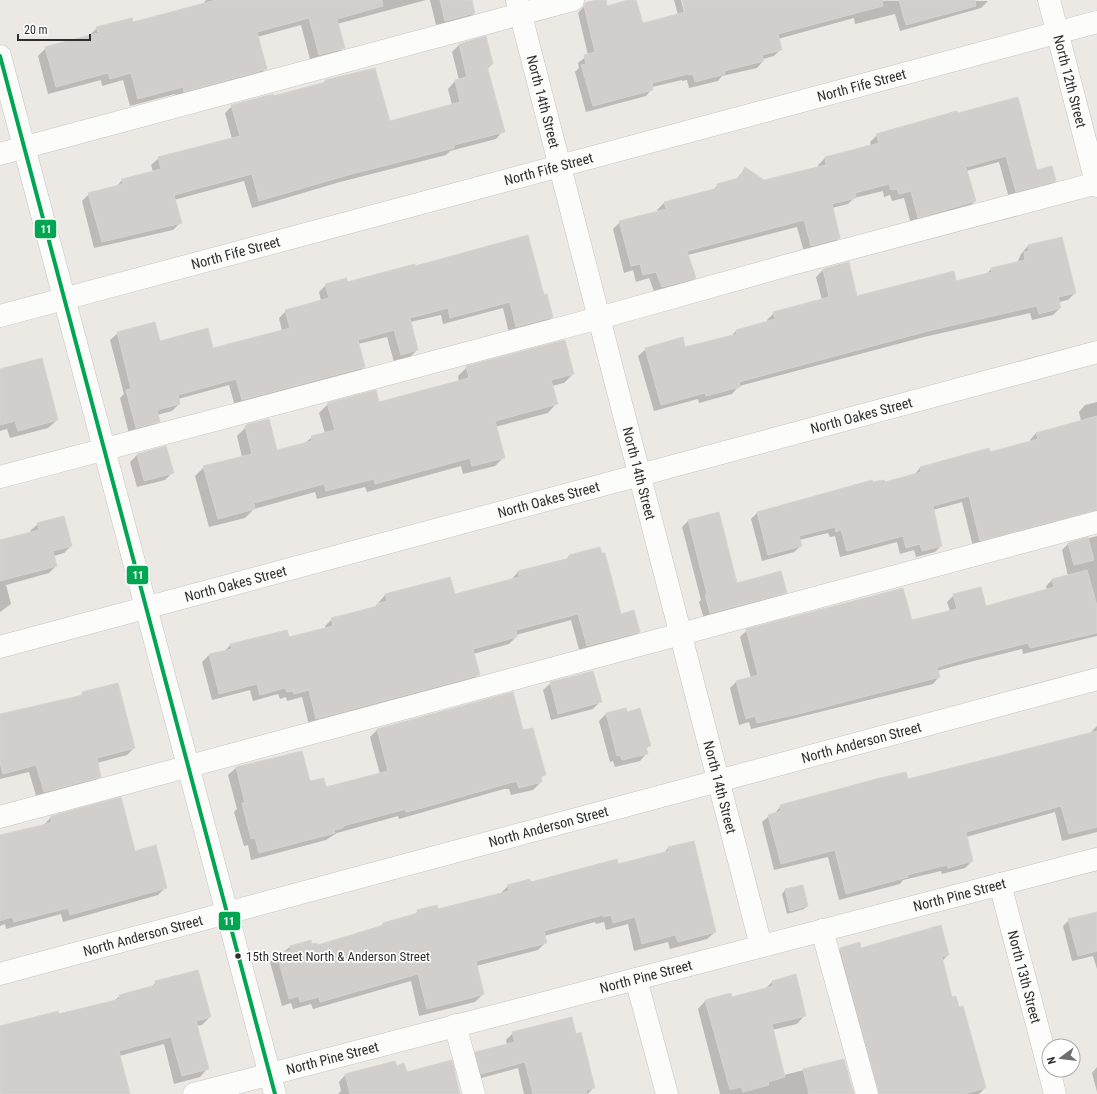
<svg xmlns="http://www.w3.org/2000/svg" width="1097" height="1094" font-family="'Roboto Condensed',sans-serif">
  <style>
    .shadow { fill: #0003 }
    .building { fill: #d1cecb; stroke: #d7d4d0 }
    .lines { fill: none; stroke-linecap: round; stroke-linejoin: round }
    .minor-casing { stroke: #c5c4c5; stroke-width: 23 }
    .minor { stroke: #fcfcfb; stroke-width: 22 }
    .bus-1-casing { stroke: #fff; stroke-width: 7 }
    .bus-1 { stroke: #00a651; stroke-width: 4 }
    .bus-dot { fill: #2e2e2e; stroke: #fff; stroke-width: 1.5 }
    .labels { text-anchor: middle; stroke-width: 3.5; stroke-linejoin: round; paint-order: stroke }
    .bus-label { font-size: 13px; fill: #2e2e2e; stroke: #fff; text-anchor: start }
    .street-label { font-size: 14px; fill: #2e2e2e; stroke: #fff }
    .line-badge { stroke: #fff; stroke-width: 1.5 }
    .badge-label { font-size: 11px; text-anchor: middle; font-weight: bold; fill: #fff }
  </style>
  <rect width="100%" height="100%" fill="#ece8e4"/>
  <g class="shadow">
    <path d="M206,0H426L337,24L343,48L336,56L311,63L301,25L257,37L265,69L258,77L177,99L175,94L130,106L123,80L102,86L101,80L48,94L38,56L46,48L89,36L97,28L133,23L202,5Z"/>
    <path d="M430,0H471L474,13L467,21L437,29Z"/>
    <path d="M600,0H605L607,7L635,0L642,25L678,15L674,0H681L685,17H687L683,0L988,1L981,8L900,31L895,14L855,24L854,18L778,39L781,49L774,56L763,59V61L757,68L722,76L718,81L689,88L687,80L682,81V80L652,87V89L646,96L586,112L575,72L579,68L578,63L588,55L578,13L586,4Z"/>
    <path d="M459,45L492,64L487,69L503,131L496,139L450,151L446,155L340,182L252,208L244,181L174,200L180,223L173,230L94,248L82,201L89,194L116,187L122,180L153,172L151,165L159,158L232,139L225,113L232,106L321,85L326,80L389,123L452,105L448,89L455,81L459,80L452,52Z"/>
    <path d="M957,112L1036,171L1055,181L1048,188L1009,198L999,162L966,171L975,201L968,208L911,224L904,198L892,201L890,195L884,197L883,191L854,198L848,204L832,208L839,238L832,245L804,252L797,227L688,255L695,278L688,285L655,294L649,278L636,282L633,270L624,273L613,229L620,222L658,212L657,210L664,203L713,190L718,185L736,180L745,168L764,182L819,168L818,165L825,158L871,146L870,142L877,135Z"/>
    <path d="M1028,246L1075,293L1068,300L1059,302L1060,308L1053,315L1032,320L1030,313L924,337L739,386L732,394L699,403L698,399L654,411L638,356L646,349L685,348L730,337L736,331L767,322V320L774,313L822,300L816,277L823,270L857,297L955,282L986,275L991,269L1017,263L1021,254Z"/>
    <path d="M415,267L543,297L552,317L545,324L509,333L503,308L443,324L441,315L410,322L417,350L410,357L394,362L387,337L358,344L364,367L357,374L235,406L229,385L178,399L179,404L172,411L157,415L159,421L152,428L129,434L120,398L124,394L110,340L118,333L159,342L212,350L282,331L279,318L286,311L321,301L319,292L326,285L347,283Z"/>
    <path d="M467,367L573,374L564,383L552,386L556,404L548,413L495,427L504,457L495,466L463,474L461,466L367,492L365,487L317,499L315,492L254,509L245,518L209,527L195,476L204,467L242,457L237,436L246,427L277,451L304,444L312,437L325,433L319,413L328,404L378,403L459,382L458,376Z"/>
    <path d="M0,369L57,420L48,428L10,438L7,429L0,431Z"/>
    <path d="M1097,402V518L973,547L962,502L933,510L941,546L935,552L916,557L914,550L900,554L897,542L840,557L835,536L830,537L828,533L799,540L801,546L794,552L762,561L751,519L757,513L872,484L884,483L914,475L920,468L990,453L1031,442L1030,440L1036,433L1081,421L1079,412L1085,405Z"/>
    <path d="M137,455L172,473L165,480L137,487L130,462Z"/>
    <path d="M688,521L737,584L785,592L779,599L704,619L699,602L701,600L682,527Z"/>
    <path d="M38,524L71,546L64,553L54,556L56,566L49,573L6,585L11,604L0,612V541L31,533L30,531Z"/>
    <path d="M1097,536V636L1023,654L1022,649L962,664L937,671L939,677L933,684L751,729L749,722L739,725L730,688L736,682L751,678L740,637L747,630L911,621L950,611L947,602L954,595L985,608L1047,590L1046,586L1052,580L1068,576L1062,550L1068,544Z"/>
    <path d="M600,548L620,615L639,632L632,639L580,653L571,620L516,635V637L509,644L473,654L478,675L471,682L309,725L302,697L287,701L286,697L280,699L278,694L253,701L250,690L212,700L202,662L209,655L224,652L231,644L288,638L326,629L325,626L332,619L375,607L385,595H454L511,580L518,572L566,560L569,556Z"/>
    <path d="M551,683L600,702L593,709L551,720L543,690Z"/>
    <path d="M83,693L134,748L127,755L97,763L100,776L93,784L37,799L29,772L0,779V716L79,697Z"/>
    <path d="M625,709L650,745L646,749L647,753L640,761L615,767L613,761L610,762L599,721L606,714Z"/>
    <path d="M1097,726V832L1062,841L1055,812L966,837L972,861L965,868L942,874L941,871L903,880L900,884L839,900L828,857L774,870L762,822L769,816L774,814L781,806L907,780L1093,734L1092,731Z"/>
    <path d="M377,730L522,731L544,775L540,779L541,782L533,790L511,795L509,789H504L399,819L398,816L337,833L326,840L251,860L248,845L244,846L234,812L237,809L228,775L236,768L302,752L310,783L326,788L380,774L370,737Z"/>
    <path d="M51,817L135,852L166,887L158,895L63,922L61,914L6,929L5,924L0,926V836L44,825Z"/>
    <path d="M668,848L715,932L707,939L670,949L668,942L634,951L628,924L606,930L604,922L596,924L595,922L544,936L546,942L538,950L476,966L483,994L475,1002L419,1016L411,981L313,1009L311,1004L293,1009L291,1003L282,1006L270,962L290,947L317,946L380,927L383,924L413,916L418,911L437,910L500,894L508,886L617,865L664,853Z"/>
    <path d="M802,886L807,906L804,909L787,914L782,894L785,890Z"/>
    <path d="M1097,913V969L1093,956L1072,961L1063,926L1069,920Z"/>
    <path d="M840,949L948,955L942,961L951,998L985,1088L979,1094H869L832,957Z"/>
    <path d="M156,982L210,1017L202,1025L196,1026L207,1069L200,1077L174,1084L164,1044L119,1056L126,1094H0V1027L114,1001L120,996L151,988Z"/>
    <path d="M772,982L805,1015L797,1024L772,1030L784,1075L844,1060L853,1094H720L698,1009L706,1000L731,998L764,990Z"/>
    <path d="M513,1033L575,1035L594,1087L588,1094H524L518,1068L474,1080L469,1059L476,1052L507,1045L506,1040Z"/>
    <path d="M396,1067L406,1073L459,1094H338L341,1091L339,1082L346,1074Z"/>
    <path d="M1097,1067V1092L1092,1073Z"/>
  </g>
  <g class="building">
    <path d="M216,0H382L383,6L337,19L345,48L319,55L309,18L257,32L267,69L184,92L183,87L138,99L131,73L110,79L108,73L56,87L45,47L98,33L96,27L132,18L133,22Z"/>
    <path d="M440,0H472L475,13L445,21Z"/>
    <path d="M596,0H606L607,6L628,0H636L643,23L685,12L682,0H882L883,6L778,34L782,50L762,55L764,61L724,71L725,74L695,82L693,74L688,75V74L652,83L653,90L593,106L581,65L586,64L584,55L595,52L584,6L585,3Z"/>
    <path d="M899,0H975L976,6L906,25Z"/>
    <path d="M486,36L493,64L487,66L505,132L454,145V148L348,175L259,201L252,174L174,195L182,223L102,242L88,193L123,184L122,179L161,169L158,157L240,136L231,105L273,94V96L326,82L325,80L375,68L390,121L460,102L455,80L467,77L459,44Z"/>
    <path d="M1018,97L1037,170L1052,166L1056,181L1016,192L1006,156L966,167L976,201L949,209L918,218L911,191L899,194L897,189L891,190L889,184L855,193L856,198L832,204L840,238L811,246L804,220L687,251L696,278L662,287L656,272L643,275L640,264L631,266L619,221L666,209L664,202L718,188L717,184L739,178L745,167L764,180L826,165L825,157L879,143L876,134L957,111L958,113Z"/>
    <path d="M528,235L544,295L547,294L553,317L516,327L510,302L450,318L448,308L410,318L418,350L401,355L394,330L358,340L365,367L242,400L236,379L178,395L180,404L157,410L160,422L136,428L126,390L131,389L117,332L155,322L160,341L208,328L213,348L290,328L285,310L329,298L325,284L347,278V282L415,264V266Z"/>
    <path d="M1062,237L1076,293L1058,297L1061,308L1039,314L1037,306L932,330L739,382L740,387L706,396L705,393L661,405L645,348L683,337L685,347L737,334L736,330L775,319L773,312L829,297L823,269L849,262L857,296L954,271L956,281L992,272L991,268L1025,260L1024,252L1029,251L1028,245Z"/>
    <path d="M565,340L574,374L551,380L558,404L495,421L505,458L472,466L470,458L375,484L374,479L326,491L324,484L254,503L255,509L218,519L203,466L252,454L245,426L248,424L269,419L277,450L312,441L311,436L335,430L327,403L376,390L379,402L469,378L466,366Z"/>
    <path d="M42,358L58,420L18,431L15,421L0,425V369Z"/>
    <path d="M1097,416V510L980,541L969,496L933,506L942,546L922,551L920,544L906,548L903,536L847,551L841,530L836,532L835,527L799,536L802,546L768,555L757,512L872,480L873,482L884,480L885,482L921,472L920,467L989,448L990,452L1038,439L1036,433Z"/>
    <path d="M166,446L174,473L144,481L137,454Z"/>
    <path d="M719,512L737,583L781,571L787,593L710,613L705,595L707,594L688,520Z"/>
    <path d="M64,516L72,546L53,551L57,566L0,581V540L39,530L37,523Z"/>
    <path d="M1088,537L1094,560L1074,565L1068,543Z"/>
    <path d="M600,547L602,553H605L621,614L634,610L640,632L587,646L578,614L516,630L517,637L473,649L480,675L316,719L309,690L294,694L293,691L287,692L285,688L260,695L257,684L219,694L209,654L232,649L230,644L287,630L289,637L333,626L331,618L378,606L377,604L387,601L385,594L450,577L455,594L519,577L518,571L570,558L569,555Z"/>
    <path d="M1087,570L1097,606V633L1030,648L1028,643L969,658L937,667L940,677L798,714L757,723L755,716L746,719L736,681L758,675L746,629L903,588L912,620L957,609L953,594L981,587L986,606L1054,587L1052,579Z"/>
    <path d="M593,671L602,702L558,714L550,682Z"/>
    <path d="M118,683L135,748L97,758L101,777L44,792L36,765L3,774L0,763V714L83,695L82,692Z"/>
    <path d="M513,692L523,730L533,728L546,775L541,777L542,782L519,788L517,782H513L415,810L406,812V809L343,826V828L334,830L335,833L259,853L255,838L251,839L242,803H245L236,767L302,751L310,781L324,778L326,787L388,771L377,729Z"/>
    <path d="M626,708L627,712L640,708L651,746L646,747L648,754L622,760L620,755L617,756L606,713Z"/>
    <path d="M1097,731V827L1069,834L1061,806L966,832L973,861L948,868L947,865L907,875L908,877L846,894L835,850L781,864L768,815L781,811L780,805L880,778L906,772L908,779Z"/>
    <path d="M121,797L135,851L156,845L167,888L70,915L68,908L14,922L12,917L0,921V835L51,823V816Z"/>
    <path d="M694,841L716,932L678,942L675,935L642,944L635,917L613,923L611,915L603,917V915L544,931L547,943L476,961L484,994L471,998L427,1009L418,974L320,1002L319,997L300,1002L299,996L289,999L277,954L291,950L290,946L311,940L312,944L317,943L318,945L384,925L383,923L418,913L417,910L437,905L438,909L509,891L507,885L530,879L531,882L617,859L618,864L630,861L669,851L668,847Z"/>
    <path d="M803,885L808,906L790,911L785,889Z"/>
    <path d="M1097,912V951L1078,956L1068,919Z"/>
    <path d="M941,925L949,955L942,957L952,997L956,996L959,1007L963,1006L986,1088L964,1094H879L840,948L860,942L861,948Z"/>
    <path d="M198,970L211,1017L196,1021L209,1069L182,1076L171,1037L119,1051L130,1094H0V1026L58,1011L59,1014L120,999L119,995L156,985L155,981Z"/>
    <path d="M796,974L806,1016L772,1024L785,1077L768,1082L769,1085L743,1092L741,1087L730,1090L705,1000L731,993L732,997L773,986L772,981Z"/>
    <path d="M572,1017L576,1034L581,1032L595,1088L586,1090L587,1094H533L525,1062L481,1074L475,1052L515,1042L512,1032Z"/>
    <path d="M844,1059L854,1094H809L803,1069Z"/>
    <path d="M452,1060L460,1094H350L345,1074L395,1061L397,1066L404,1063L407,1072Z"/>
  </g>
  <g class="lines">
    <defs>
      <g id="minor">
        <path id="s1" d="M517,0L761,946"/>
        <path id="s2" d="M1049,0L1097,186"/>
        <path d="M0,56L275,1094"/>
        <path d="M0,154L573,0"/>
        <path id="s3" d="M0,316L1097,22"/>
        <path d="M0,477L599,318L792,264L1097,183"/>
        <path id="s4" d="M0,647L1097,352"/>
        <path d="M0,817L1097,522"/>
        <path id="s5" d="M1000,884L1049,1070"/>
        <path d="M822,930L867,1094"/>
        <path id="s6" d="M0,974L1097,679"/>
        <path d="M636,979L667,1094"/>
        <path d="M455,1025L474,1094"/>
        <path d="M1049,1070L1055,1094"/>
        <path id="s7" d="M194,1094L1097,859"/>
      </g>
    </defs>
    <use href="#minor" class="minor-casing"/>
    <use href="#minor" class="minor"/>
    <defs>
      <path id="bus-1" d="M0,56L275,1094"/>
    </defs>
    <use href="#bus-1" class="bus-1-casing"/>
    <use href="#bus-1" class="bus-1"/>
  </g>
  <circle class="bus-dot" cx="238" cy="956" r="3.5"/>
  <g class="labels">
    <g class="bus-label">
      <text x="246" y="961">15th Street North &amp; Anderson Street</text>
    </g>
    <g class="street-label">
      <text dy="5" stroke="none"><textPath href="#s2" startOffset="84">North 12th Street</textPath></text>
      <text dy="5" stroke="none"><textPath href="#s3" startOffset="892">North Fife Street</textPath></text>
      <text dy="5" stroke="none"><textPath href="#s1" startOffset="105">North 14th Street</textPath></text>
      <text dy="5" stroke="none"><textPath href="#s3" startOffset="568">North Fife Street</textPath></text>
      <text dy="5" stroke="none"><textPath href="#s3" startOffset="244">North Fife Street</textPath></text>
      <text dy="5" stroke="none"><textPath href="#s4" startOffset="892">North Oakes Street</textPath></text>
      <text dy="5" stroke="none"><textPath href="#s1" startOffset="489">North 14th Street</textPath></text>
      <text dy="5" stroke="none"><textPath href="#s4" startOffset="568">North Oakes Street</textPath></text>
      <text dy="5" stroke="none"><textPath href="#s4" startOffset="244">North Oakes Street</textPath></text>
      <text dy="5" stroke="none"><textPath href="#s6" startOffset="892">North Anderson Street</textPath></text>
      <text dy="5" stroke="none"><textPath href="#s1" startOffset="813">North 14th Street</textPath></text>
      <text dy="5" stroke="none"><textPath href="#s6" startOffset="568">North Anderson Street</textPath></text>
      <text dy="5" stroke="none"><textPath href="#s7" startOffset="791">North Pine Street</textPath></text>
      <text dy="5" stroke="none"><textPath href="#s6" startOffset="148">North Anderson Street</textPath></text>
      <text dy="5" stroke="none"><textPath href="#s7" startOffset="467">North Pine Street</textPath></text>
      <text dy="5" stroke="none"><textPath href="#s5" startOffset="96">North 13th Street</textPath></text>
      <text dy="5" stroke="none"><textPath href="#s7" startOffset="143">North Pine Street</textPath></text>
    </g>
  </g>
  <g class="line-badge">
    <rect x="34" y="219" width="23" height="20" rx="4" fill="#00a651"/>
    <rect x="126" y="565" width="23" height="20" rx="4" fill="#00a651"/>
    <rect x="218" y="911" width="23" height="20" rx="4" fill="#00a651"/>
  </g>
  <g class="badge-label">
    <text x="46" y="233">11</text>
    <text x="138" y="579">11</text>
    <text x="229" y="925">11</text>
  </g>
  <g transform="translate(1061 1058) rotate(255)"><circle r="19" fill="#ffffff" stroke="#ababab"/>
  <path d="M0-3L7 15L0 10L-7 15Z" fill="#706f6e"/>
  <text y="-6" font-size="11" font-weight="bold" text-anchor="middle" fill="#2e2e2e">N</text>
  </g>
  <path d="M18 34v6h72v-6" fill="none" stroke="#2e2e2e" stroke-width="2"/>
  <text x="24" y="34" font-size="12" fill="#2e2e2e" stroke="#ffffff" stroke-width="3" paint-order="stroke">20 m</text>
</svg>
